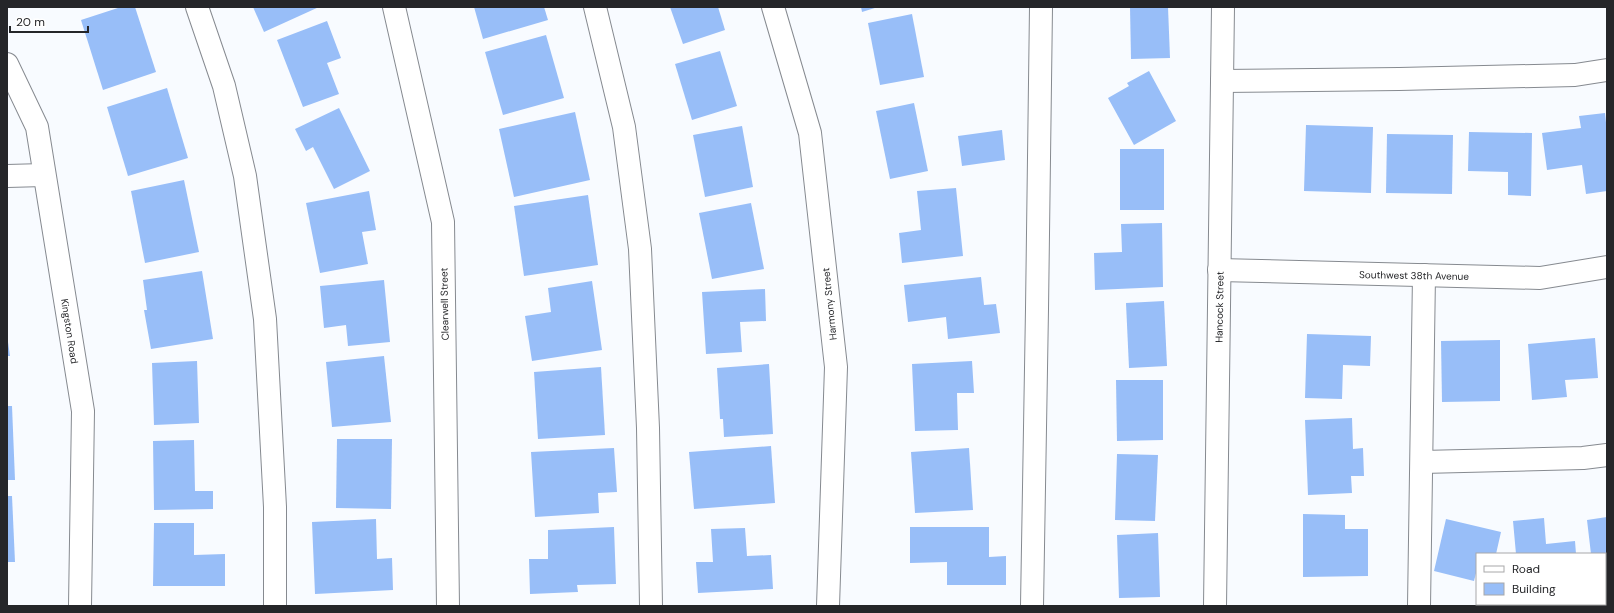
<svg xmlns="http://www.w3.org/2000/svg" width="1614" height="613" font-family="'DM Sans',sans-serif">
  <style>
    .building { fill: #98bef8 }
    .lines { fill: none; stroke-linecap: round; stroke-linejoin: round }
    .minor-casing { stroke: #868a90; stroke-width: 24 }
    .minor { stroke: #fff; stroke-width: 22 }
    .labels { text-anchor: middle; stroke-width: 3; stroke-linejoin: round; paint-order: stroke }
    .street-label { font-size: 10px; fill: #252629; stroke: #fff }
  </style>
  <rect width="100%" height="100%" fill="#f8fbff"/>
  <g class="building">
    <path d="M121,7H135L156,72L103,90L81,20Z"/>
    <path d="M253,7H319L264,32Z"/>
    <path d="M474,7H544L548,20L483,39Z"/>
    <path d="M670,7H718L725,30L683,44Z"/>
    <path d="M861,7H878L862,12Z"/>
    <path d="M1130,7H1168L1170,58L1131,59Z"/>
    <path d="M912,14L924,77L880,85L868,23Z"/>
    <path d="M327,21L341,58L327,63L339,94L303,107L277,40Z"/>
    <path d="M546,35L564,98L503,115L485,52Z"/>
    <path d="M720,51L737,106L692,120L675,64Z"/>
    <path d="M1149,71L1176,121L1134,145L1108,98L1129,86L1127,83Z"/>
    <path d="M167,88L188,158L128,176L107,107Z"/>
    <path d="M914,103L928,171L890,179L876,111Z"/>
    <path d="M339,108L370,171L334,189L313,147L306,151L295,129Z"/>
    <path d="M575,112L590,180L514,197L499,129Z"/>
    <path d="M1605,113L1607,132V191L1586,194L1582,165L1547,170L1542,133L1581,128L1579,116Z"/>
    <path d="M1306,125L1373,127L1371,193L1304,191Z"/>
    <path d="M742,126L753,187L705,197L693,135Z"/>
    <path d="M1002,130L1005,160L962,166L958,136Z"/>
    <path d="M1469,132L1532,133L1531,196L1508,195V172L1468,171Z"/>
    <path d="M1387,134L1453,135L1452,194L1386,193Z"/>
    <rect x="1120" y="149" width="44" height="61"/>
    <path d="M184,180L199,252L145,263L131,191Z"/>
    <path d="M956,188L963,256L902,263L899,233L921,230L917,191Z"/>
    <path d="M369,191L376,230L362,232L368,264L320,273L306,203Z"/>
    <path d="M588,195L598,265L524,276L514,206Z"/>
    <path d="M751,203L764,269L712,279L699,213Z"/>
    <path d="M1162,223L1163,287L1095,290L1094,253L1122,252L1121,224Z"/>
    <path d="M202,271L213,339L151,349L144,310H147L143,280Z"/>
    <path d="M981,277L984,305L996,304L1000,333L948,339L946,317L908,322L904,285Z"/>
    <path d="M384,280L390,342L348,346L346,325L324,328L320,286Z"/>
    <path d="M592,281L602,350L532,361L525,316L551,312L548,288Z"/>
    <path d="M765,289L766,321L740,322L742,352L706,354L702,292Z"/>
    <path d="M1164,301L1167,366L1129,368L1126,303Z"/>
    <path d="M1307,334L1371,336L1370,366L1343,365L1342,399L1305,398Z"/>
    <path d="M7,335L10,356H7Z"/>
    <path d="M1595,338L1598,378L1565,380L1567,397L1532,400L1528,344Z"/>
    <path d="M1500,340V401L1442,402L1441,341Z"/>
    <path d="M384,356L391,422L332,427L326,362Z"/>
    <path d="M197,361L199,423L154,425L152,363Z"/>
    <path d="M972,361L974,393H957L958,430L915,431L912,364Z"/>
    <path d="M769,364L773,434L724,437L723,419H720L717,368Z"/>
    <path d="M601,367L605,435L538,439L534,372Z"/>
    <path d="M1116,380H1163V440L1117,441Z"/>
    <path d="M7,406H12L15,480H7Z"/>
    <path d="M1352,418L1353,449L1363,448L1364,476H1351L1352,493L1308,495L1305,420Z"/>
    <path d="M337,439H392L391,509L336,508Z"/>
    <path d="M194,440L195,491H213V509L154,510L153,441Z"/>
    <path d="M771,446L775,503L694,509L689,452Z"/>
    <path d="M614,448L617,492L598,493L599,513L535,517L531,452Z"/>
    <path d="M969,448L973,510L915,513L911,452Z"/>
    <path d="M1117,454L1158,455L1155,521L1115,520Z"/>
    <path d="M7,496H12L15,562H7Z"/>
    <path d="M1303,514L1345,515V529H1368V576L1303,577Z"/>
    <path d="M1607,517V571H1605V554H1591L1587,520Z"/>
    <path d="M1544,518L1546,544L1575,541L1576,554H1516L1513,521Z"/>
    <path d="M376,519L377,559L392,558L393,590L315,594L312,522Z"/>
    <path d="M1446,519L1501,532L1496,554H1477V569L1474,581L1434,571Z"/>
    <path d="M154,523H194V555L225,554V586H153Z"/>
    <path d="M614,527L616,584L577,585L578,592L530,594L529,559H548V530Z"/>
    <path d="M910,527H989V557L1006,556V585H947V562L910,563Z"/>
    <path d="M745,528L747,556L771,555L773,589L698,593L696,562H713L711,529Z"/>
    <path d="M1158,533L1160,597L1119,598L1117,535Z"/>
  </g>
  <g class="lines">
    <defs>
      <g id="minor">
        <path d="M197,7L224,86L245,176L265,319L275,507V606"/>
        <path d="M394,7L443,222L448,606"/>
        <path d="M595,7L624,127L640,249L648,428L651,606"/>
        <path d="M773,7L810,133L836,367L828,606"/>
        <path d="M7,64L37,127L83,411L80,606"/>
        <path d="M1222,81L1399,79L1575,75L1607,70"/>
        <path d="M7,176L44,175"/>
        <path d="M1219,270L1540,278L1607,267"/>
        <path d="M1422,462L1583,458L1607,455"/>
        <path d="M1032,606L1037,309L1041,7"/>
        <path d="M1215,606L1223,7"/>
        <path d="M1419,606L1424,275"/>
      </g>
    </defs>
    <use href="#minor" class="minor-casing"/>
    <use href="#minor" class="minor"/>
  </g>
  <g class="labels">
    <g class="street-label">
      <text transform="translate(1414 275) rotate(1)" y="4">Southwest 38th Avenue</text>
      <text transform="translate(444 304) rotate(-91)" y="4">Clearwell Street</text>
      <text transform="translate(829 304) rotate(-96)" y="4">Harmony Street</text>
      <text transform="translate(1219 307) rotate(-89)" y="4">Hancock Street</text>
      <text transform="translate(70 331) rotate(81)" y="4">Kingston Road</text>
    </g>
  </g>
  <rect width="1614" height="613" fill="none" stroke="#252629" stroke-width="16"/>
  <rect x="1476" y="553" width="130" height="52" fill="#ffffff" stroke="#a8a8a9"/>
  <rect x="1484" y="566" width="20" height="6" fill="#ffffff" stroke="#a8a8a9"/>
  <text x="1512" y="573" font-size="12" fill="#252629">Road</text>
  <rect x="1484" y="583" width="20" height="12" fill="#98bef8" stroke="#a8a8a9"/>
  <text x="1512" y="593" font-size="12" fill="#252629">Building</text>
  <path d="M10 26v6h78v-6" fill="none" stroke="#252629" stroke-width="2"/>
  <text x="16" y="26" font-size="12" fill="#252629" stroke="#ffffff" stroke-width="3" paint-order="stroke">20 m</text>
</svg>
